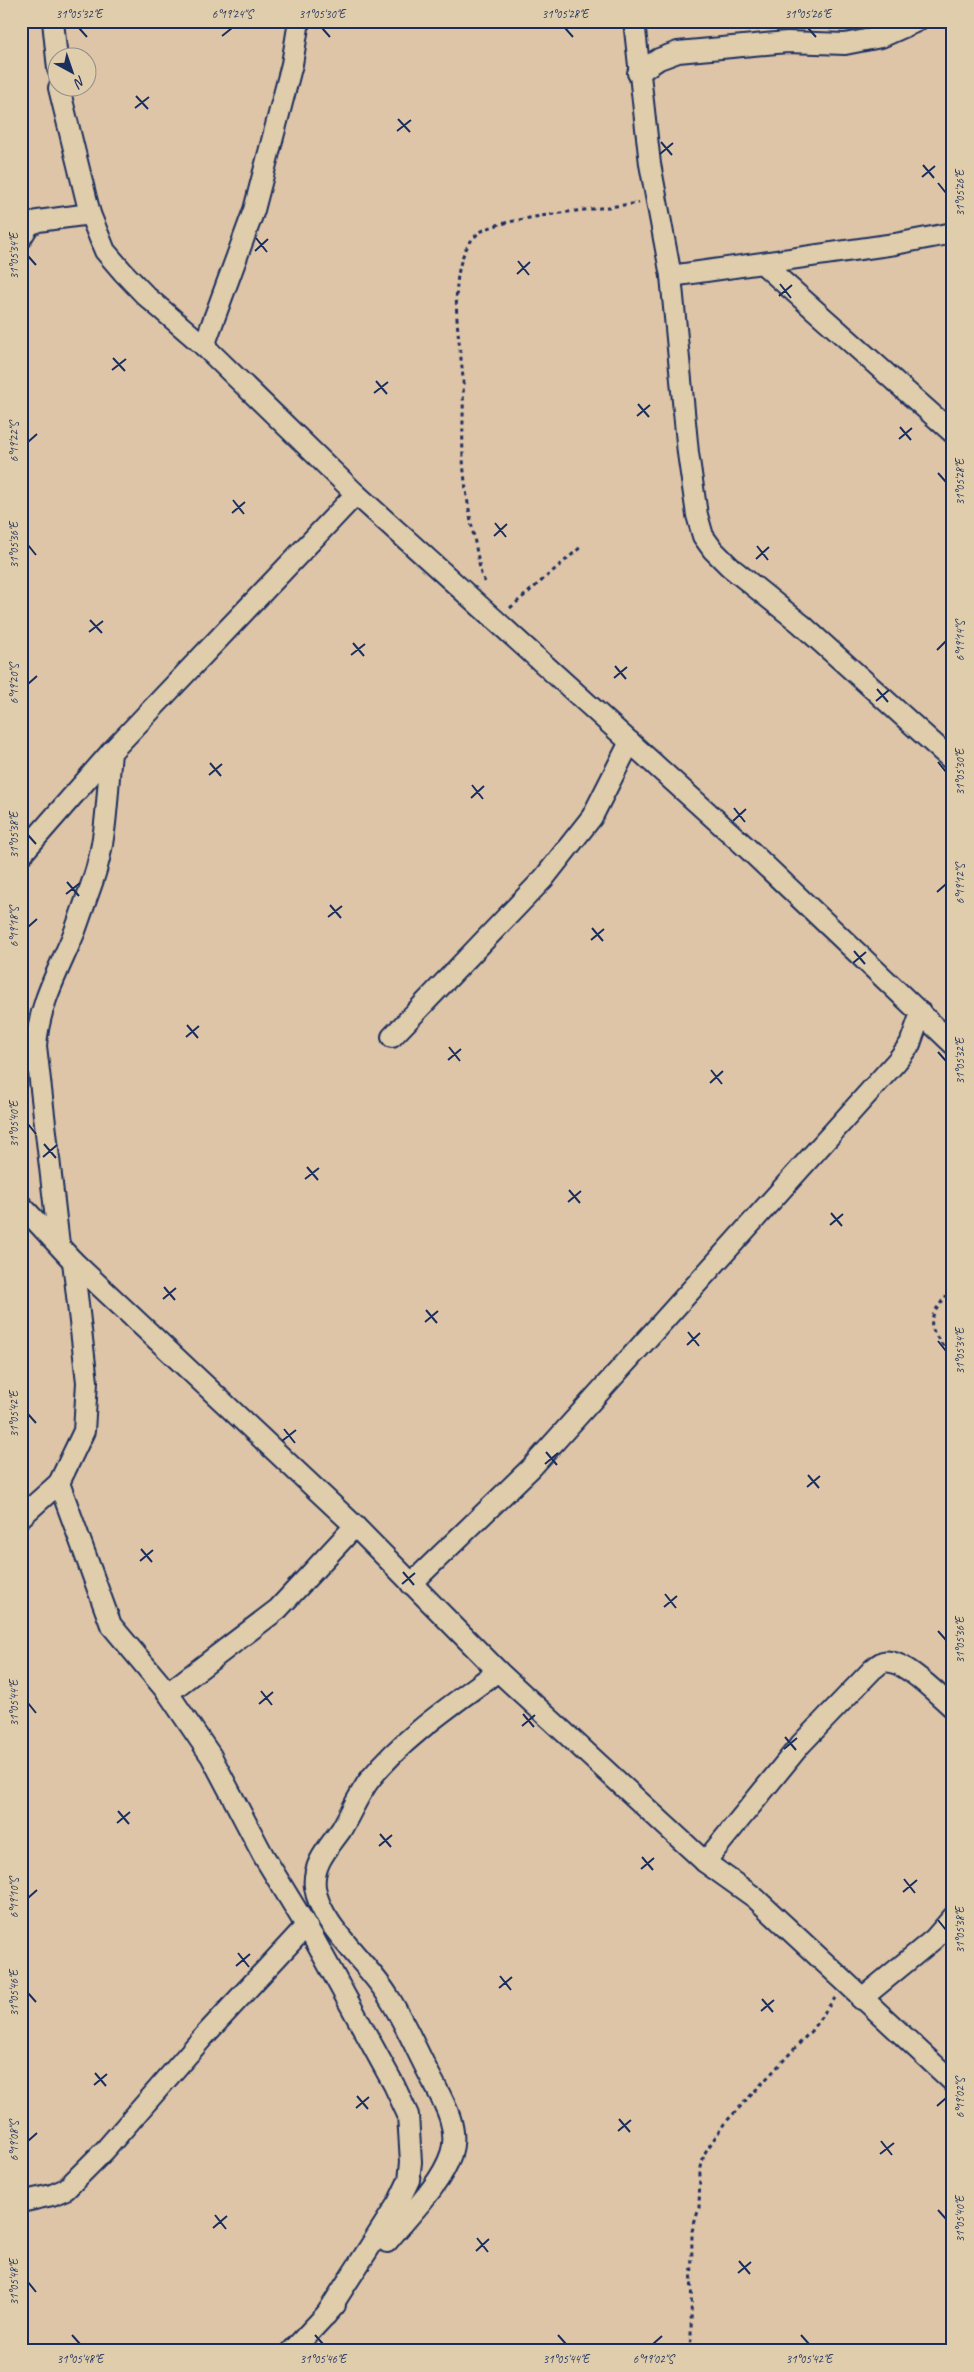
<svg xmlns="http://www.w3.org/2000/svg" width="974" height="2372" font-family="Caveat,sans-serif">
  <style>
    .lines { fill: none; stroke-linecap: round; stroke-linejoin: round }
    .minor-casing { stroke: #1b2f5e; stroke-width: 24 }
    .path { stroke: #1b2f5e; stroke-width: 3; stroke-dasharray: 4 4; stroke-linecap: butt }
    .minor { stroke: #dfcdab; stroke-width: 20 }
    .ticks { fill: none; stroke: #1b2f5e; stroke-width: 2 }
    .neatline { fill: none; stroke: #1b2f5e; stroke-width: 2 }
    .ticks-label { font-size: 12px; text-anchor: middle; fill: #1b2f5e }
  </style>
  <rect width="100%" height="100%" fill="#dfc5a8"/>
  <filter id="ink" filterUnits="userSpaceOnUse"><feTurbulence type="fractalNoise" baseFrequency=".02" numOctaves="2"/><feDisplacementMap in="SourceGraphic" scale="10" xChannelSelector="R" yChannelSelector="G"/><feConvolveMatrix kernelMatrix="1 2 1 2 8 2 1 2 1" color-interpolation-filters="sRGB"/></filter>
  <g filter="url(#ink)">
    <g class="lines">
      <defs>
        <g id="minor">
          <path d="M53,21L58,69"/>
          <path d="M634,21L650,164L671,276L688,453L697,515L703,536L713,550L730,567L801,624L953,761"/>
          <path d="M638,73L659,59L678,52L787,42L845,44L881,37L917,21"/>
          <path d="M59,88L90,214L105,251L123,272L146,296L204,346L356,494L747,848L953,1044"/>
          <path d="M21,238L29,225L38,221L90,214"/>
          <path d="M763,264L953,433"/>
          <path d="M671,276L895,244L953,233"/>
          <path d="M204,346L254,210L292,64L299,21"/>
          <path d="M21,855L111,752L356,494"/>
          <path d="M392,1037L544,878L592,817L630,742"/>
          <path d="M21,1205L73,1261L355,1526L498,1671L705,1862L754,1897L953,2082"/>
          <path d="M59,1245L36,1046C39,1003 59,970 75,931C81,914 87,897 93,880C107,839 107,795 111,752"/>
          <path d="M59,1483L111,1625L168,1693L211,1756L263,1855L313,1937L394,2085L408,2115L411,2162L409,2180L398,2203L326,2315"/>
          <path d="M21,1517L59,1483L84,1431L87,1382L73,1261"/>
          <path d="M411,1584L532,1467L897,1061L910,1044L921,1013"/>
          <path d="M168,1693L278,1609L355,1526"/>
          <path d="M705,1862L801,1744L873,1669C876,1667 880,1663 883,1662C902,1657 939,1696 953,1708"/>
          <path d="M861,1999L934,1939L953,1917"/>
          <path d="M21,2202L52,2195L66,2189L105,2150L205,2035L306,1926"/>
          <path d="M387,2242C407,2217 441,2185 451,2154C460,2127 442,2099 430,2076C416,2049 404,2021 388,1996C369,1964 319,1924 315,1887C312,1864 329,1847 341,1830C351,1813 359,1793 371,1778C406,1735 455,1703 498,1671"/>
          <path d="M292,2351L335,2305"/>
        </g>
      </defs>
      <use href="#minor" class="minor-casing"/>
      <g class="path">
        <path d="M485,582L481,574C474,536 465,497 463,458C462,432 464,405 463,378C460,339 443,261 479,233C499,217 608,208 639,203"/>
        <path d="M510,608L582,546"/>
        <path d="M948,732L953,727"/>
        <path d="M953,1288C925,1321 924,1324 953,1357"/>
        <path d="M688,2351L691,2340L692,2231L699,2208L700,2172L704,2154L724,2124L811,2031L835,1998"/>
      </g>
      <use href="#minor" class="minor"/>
    </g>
  </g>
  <path class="ticks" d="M79,28L87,37M322,28L330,37M565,28L573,37M808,28L816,37M222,36L232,28M136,96L148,109M135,108L149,97M398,119L410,132M397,131L411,120M661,142L672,155M660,154L673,143M923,165L934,178M922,177L935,166M938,183L946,193M256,238L267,252M255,251L268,239M28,256L36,265M518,261L529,275M517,274L530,262M780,284L791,298M779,296L792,285M113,358L125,371M112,370L126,359M376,381L387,394M374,393L388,382M638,404L649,417M637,416L650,405M900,427L911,440M899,439L912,428M28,442L37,434M938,473L946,482M233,500L244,514M232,513L245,502M495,523L506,537M494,536L507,524M28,545L36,555M757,546L768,560M756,559L769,547M90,620L102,633M89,632L103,621M353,643L364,656M937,650L946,641M351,655L365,644M615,666L626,679M614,678L627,667M28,684L37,676M877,689L888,702M876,701L889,690M938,762L946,772M210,763L221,776M209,775L222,764M472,785L483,799M471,798L484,786M734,808L745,822M733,821L746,809M28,835L36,844M67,882L79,896M937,892L946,884M66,894L80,883M330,905L341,918M328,917L342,906M28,927L37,919M592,928L603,941M591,940L604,929M854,951L865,964M853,963L866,952M187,1025L198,1038M186,1037L199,1026M449,1047L460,1061M938,1052L946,1061M448,1060L461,1049M711,1070L722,1084M710,1083L723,1071M28,1124L36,1134M44,1144L56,1158M43,1157L57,1145M307,1167L318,1180M305,1179L319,1168M569,1190L580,1203M568,1202L581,1191M831,1213L842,1226M830,1225L843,1214M164,1287L175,1300M163,1299L176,1288M426,1310L437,1323M425,1322L438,1311M688,1332L699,1346M938,1341L946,1351M687,1345L700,1333M28,1414L36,1423M284,1429L295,1443M282,1441L296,1430M546,1452L557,1465M545,1464L558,1453M808,1475L819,1488M807,1487L820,1476M141,1549L152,1562M140,1561L153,1550M403,1572L414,1585M402,1584L415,1573M665,1594L676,1608M664,1607L677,1596M938,1631L946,1640M261,1691L272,1705M28,1703L36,1713M259,1704L273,1692M523,1714L534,1727M522,1726L535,1715M785,1737L796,1750M784,1749L797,1738M118,1811L129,1824M117,1823L130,1812M380,1834L391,1847M379,1846L392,1835M642,1857L653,1870M641,1869L654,1858M904,1879L915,1893M903,1892L917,1880M28,1898L37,1890M938,1920L946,1930M238,1953L249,1967M236,1966L250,1954M500,1976L511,1990M499,1988L512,1977M28,1993L36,2002M762,1999L773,2012M761,2011L774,2000M95,2073L106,2086M94,2085L107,2074M357,2096L368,2109M937,2106L946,2098M356,2108L369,2097M619,2119L630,2132M618,2131L631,2120M28,2141L37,2133M881,2141L892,2155M880,2154L894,2143M938,2210L946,2219M215,2215L226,2229M213,2228L227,2216M477,2238L488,2252M476,2251L489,2239M739,2261L750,2274M738,2273L751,2262M28,2282L36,2292M72,2335L80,2344M315,2335L323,2344M558,2335L566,2344M801,2335L809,2344M653,2344L662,2336"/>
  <rect width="974" height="2372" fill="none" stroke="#dfcdab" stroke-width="55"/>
  <g transform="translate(72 72) rotate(140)"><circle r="24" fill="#dfcdab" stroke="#918e8c"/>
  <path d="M0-4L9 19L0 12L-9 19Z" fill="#1b2f5e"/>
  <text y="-8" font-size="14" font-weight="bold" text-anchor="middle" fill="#1b2f5e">N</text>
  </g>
  <rect x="28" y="28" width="918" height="2316" class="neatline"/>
  <g class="ticks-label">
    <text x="79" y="18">31°05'32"E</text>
    <text x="232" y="18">6°19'24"S</text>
    <text x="322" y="18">31°05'30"E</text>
    <text x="565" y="18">31°05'28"E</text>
    <text x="808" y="18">31°05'26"E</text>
    <text transform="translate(960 193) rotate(-90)" y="4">31°05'26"E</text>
    <text transform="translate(14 256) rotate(-90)" y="4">31°05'34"E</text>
    <text transform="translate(14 442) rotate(-90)" y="4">6°19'22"S</text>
    <text transform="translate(960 482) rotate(-90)" y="4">31°05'28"E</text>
    <text transform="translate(14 545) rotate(-90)" y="4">31°05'36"E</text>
    <text transform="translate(960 641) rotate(-90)" y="4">6°19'14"S</text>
    <text transform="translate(14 684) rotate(-90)" y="4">6°19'20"S</text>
    <text transform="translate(960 772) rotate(-90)" y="4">31°05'30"E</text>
    <text transform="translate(14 835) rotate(-90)" y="4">31°05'38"E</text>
    <text transform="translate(960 884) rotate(-90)" y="4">6°19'12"S</text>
    <text transform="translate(14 927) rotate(-90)" y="4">6°19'18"S</text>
    <text transform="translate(960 1061) rotate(-90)" y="4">31°05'32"E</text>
    <text transform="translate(14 1124) rotate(-90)" y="4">31°05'40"E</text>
    <text transform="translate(960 1351) rotate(-90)" y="4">31°05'34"E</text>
    <text transform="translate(14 1414) rotate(-90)" y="4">31°05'42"E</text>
    <text transform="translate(960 1640) rotate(-90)" y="4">31°05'36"E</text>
    <text transform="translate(14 1703) rotate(-90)" y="4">31°05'44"E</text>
    <text transform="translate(14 1898) rotate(-90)" y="4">6°19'10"S</text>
    <text transform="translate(960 1930) rotate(-90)" y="4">31°05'38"E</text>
    <text transform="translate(14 1993) rotate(-90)" y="4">31°05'46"E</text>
    <text transform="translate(960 2098) rotate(-90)" y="4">6°19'02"S</text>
    <text transform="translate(14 2141) rotate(-90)" y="4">6°19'08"S</text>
    <text transform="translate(960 2219) rotate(-90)" y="4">31°05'40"E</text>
    <text transform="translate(14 2282) rotate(-90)" y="4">31°05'48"E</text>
    <text x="80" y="2363">31°05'48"E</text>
    <text x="323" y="2363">31°05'46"E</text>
    <text x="566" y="2363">31°05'44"E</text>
    <text x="653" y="2363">6°19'02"S</text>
    <text x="809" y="2363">31°05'42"E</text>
  </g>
</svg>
